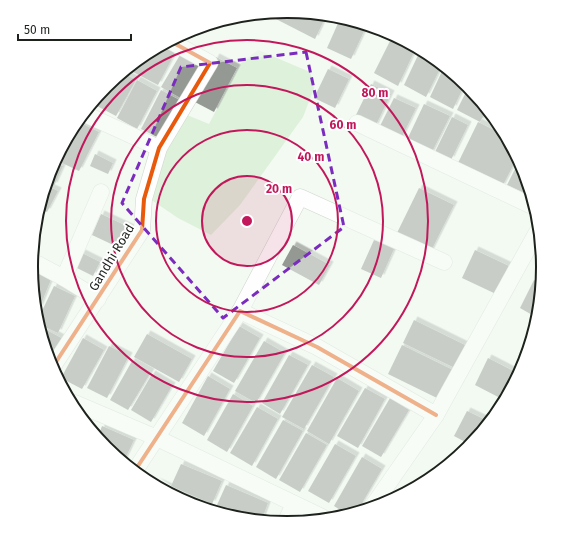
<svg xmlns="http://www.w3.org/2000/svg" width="575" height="535" font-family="'Fira Sans',sans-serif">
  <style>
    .green { fill: #def1db }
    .building { fill: #949993; filter: url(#shadow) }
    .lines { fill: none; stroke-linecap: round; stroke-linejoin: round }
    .street-casing { stroke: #d0d6cf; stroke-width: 17 }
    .street { stroke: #fdfefd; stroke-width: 16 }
    .cycleway-casing { stroke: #fff; stroke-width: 6 }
    .cycleway { stroke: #e8590c; stroke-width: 4 }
    .marked { fill: none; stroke: #7b2cbf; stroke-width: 3; stroke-dasharray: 8 5; stroke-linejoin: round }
    .ring { fill: none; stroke: #c2185b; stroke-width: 2 }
    .labels { text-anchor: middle; stroke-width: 4; stroke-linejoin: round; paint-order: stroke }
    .street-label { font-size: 13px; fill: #1d221c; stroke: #fff }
    .rim { fill: none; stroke: #1d221c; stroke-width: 2 }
    .centre { fill: #c2185b; stroke: #fff; stroke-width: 2 }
    .ring-label { font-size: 12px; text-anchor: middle; font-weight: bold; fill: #c2185b; stroke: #fff; stroke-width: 4; stroke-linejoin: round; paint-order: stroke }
  </style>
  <defs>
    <filter id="shadow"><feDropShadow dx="3.5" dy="-3.5" stdDeviation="0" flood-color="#0004"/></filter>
  </defs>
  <rect width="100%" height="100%" fill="#f3faf2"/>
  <path class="green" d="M258,50L310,72L315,86L303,117L240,205L211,235L178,218L150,199L163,150L187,115L209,124L241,63Z"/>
  <g class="building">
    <path d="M288,11L325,18L315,39L274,18L277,13Z"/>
    <path d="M339,21L366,27L351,59L327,48Z"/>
    <path d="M393,35L415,50L398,86L374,73Z"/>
    <path d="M167,46L176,51L158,85L131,71Z"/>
    <path d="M183,50L205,64L184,100L161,87Z"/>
    <path d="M419,53L441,67L426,97L404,85Z"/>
    <path d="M216,57L237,68L214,112L193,101Z"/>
    <path d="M328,69L349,79L335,108L314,98Z"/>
    <path d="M443,69L465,84L453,109L430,97Z"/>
    <path d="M125,74L136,80L116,116L95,105L106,86Z"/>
    <path d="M137,80L157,91L137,129L117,118Z"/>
    <path d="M371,84L391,94L375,127L355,117Z"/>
    <path d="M469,86L486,111L480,122L457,110Z"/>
    <path d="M161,90L183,102L163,140L141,129Z"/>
    <path d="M394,98L416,108L400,141L378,130Z"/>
    <path d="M424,104L450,116L431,154L406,142Z"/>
    <path d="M452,117L468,125L451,160L435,152Z"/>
    <path d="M478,122L500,133L517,158L502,187L457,165Z"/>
    <path d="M81,123L99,132L79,171L60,162Z"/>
    <path d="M95,154L113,163L108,174L90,166Z"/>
    <path d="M519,161L525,170L530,196L507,185Z"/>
    <path d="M55,163L63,166L54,186L48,183L51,169Z"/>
    <path d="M47,186L58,191L47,212L42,210Z"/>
    <path d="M419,188L454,205L430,253L396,235Z"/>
    <path d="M101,214L133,229L124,250L92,235Z"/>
    <path d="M374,240L394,249L381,278L361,269Z"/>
    <path d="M293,245L330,265L319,285L282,265Z"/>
    <path d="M475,250L509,266L496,294L462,278Z"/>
    <path d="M82,253L100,262L93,276L75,267Z"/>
    <path d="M31,268L52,277L39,309Z"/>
    <path d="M534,280L541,284L534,316L520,308Z"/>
    <path d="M54,286L75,296L58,333L43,326L40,315Z"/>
    <path d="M414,320L469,347L457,369L403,343Z"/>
    <path d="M239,326L260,338L234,383L213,371Z"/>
    <path d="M43,328L63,339L52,357L48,355Z"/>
    <path d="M147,334L192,359L179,382L134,357Z"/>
    <path d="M83,338L104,350L82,389L61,378Z"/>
    <path d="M264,341L285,353L256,403L235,391Z"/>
    <path d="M402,345L453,370L439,399L388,374Z"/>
    <path d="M109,346L129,356L107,398L87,388Z"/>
    <path d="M289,355L308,365L280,414L262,403Z"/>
    <path d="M488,358L519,374L502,399L475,385Z"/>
    <path d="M132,361L151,372L128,410L110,400Z"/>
    <path d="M312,365L334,377L304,429L282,417Z"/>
    <path d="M152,374L172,386L151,422L131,410Z"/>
    <path d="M208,376L230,389L204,436L182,423Z"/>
    <path d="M337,378L359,391L329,444L307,431Z"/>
    <path d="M365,388L385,399L358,448L337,436Z"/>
    <path d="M233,394L253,406L227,452L207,440Z"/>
    <path d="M390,398L409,410L381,457L362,446Z"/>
    <path d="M257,407L278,419L252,466L230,453Z"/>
    <path d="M467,411L488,421L471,445L454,436Z"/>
    <path d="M283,420L303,431L276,479L256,467Z"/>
    <path d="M102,426L134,440L124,461L106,449L98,437Z"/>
    <path d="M306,433L327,445L300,492L279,480Z"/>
    <path d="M335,444L356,456L329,503L308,491Z"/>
    <path d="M362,457L382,469L358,510L345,513L334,506Z"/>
    <path d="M181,464L222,481L212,504L171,486Z"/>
    <path d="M156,481L209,506L208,508L189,504Z"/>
    <path d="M226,485L268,503L262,519L239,514L217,505Z"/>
  </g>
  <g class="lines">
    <defs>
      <g id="street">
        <path d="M87,115L159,148"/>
        <path d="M357,123L532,206"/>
        <path d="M32,261L64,278L98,299"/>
        <path d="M64,278L101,192"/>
        <path d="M240,311L300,197L444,262"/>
        <path d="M52,368L142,230L144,199L159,148L210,63L172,42"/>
        <path d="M75,403L157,438L322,517"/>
        <path d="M136,469L240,311L317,347L436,415"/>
        <path d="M372,507L436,415L537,232"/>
        <path d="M285,523L294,504"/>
      </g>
    </defs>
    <use href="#street" class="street-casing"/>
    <use href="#street" class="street"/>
    <defs>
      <g id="cycleway">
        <path d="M52,368L142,230L144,199L159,148L210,63L172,42"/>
        <path d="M136,469L240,311L317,347L436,415"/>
      </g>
    </defs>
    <use href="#cycleway" class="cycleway-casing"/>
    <use href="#cycleway" class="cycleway"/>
  </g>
  <path d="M0 0H575V535H0ZM306,52L344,227L223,318L122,203L181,67Z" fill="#f3faf2" fill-opacity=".55" fill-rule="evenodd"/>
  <path class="marked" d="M306,52L344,227L223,318L122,203L181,67Z"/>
  <circle cx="247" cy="221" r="45" fill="#c2185b" fill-opacity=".12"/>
  <g class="ring">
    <circle cx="247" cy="221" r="45"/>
    <circle cx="247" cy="221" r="91"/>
    <circle cx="247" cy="221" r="136"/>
    <circle cx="247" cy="221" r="181"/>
  </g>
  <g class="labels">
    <g class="street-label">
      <text transform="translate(111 257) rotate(-59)" y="5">Gandhi Road</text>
    </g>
  </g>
  <path d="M0 0H575V535H0ZM38 267a249 249 0 1 1 498 0a249 249 0 1 1-498 0Z" fill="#fff" fill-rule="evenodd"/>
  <path class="rim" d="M38 267a249 249 0 1 1 498 0a249 249 0 1 1-498 0Z"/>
  <circle cx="247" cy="221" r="6" class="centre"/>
  <g class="ring-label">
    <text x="375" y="97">80 m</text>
    <text x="343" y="129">60 m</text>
    <text x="311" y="161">40 m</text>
    <text x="279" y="193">20 m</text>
  </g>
  <path d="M18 34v6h113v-6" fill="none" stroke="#1d221c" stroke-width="2"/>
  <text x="24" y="34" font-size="12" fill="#1d221c" stroke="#ffffff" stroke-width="3" paint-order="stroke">50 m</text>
</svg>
